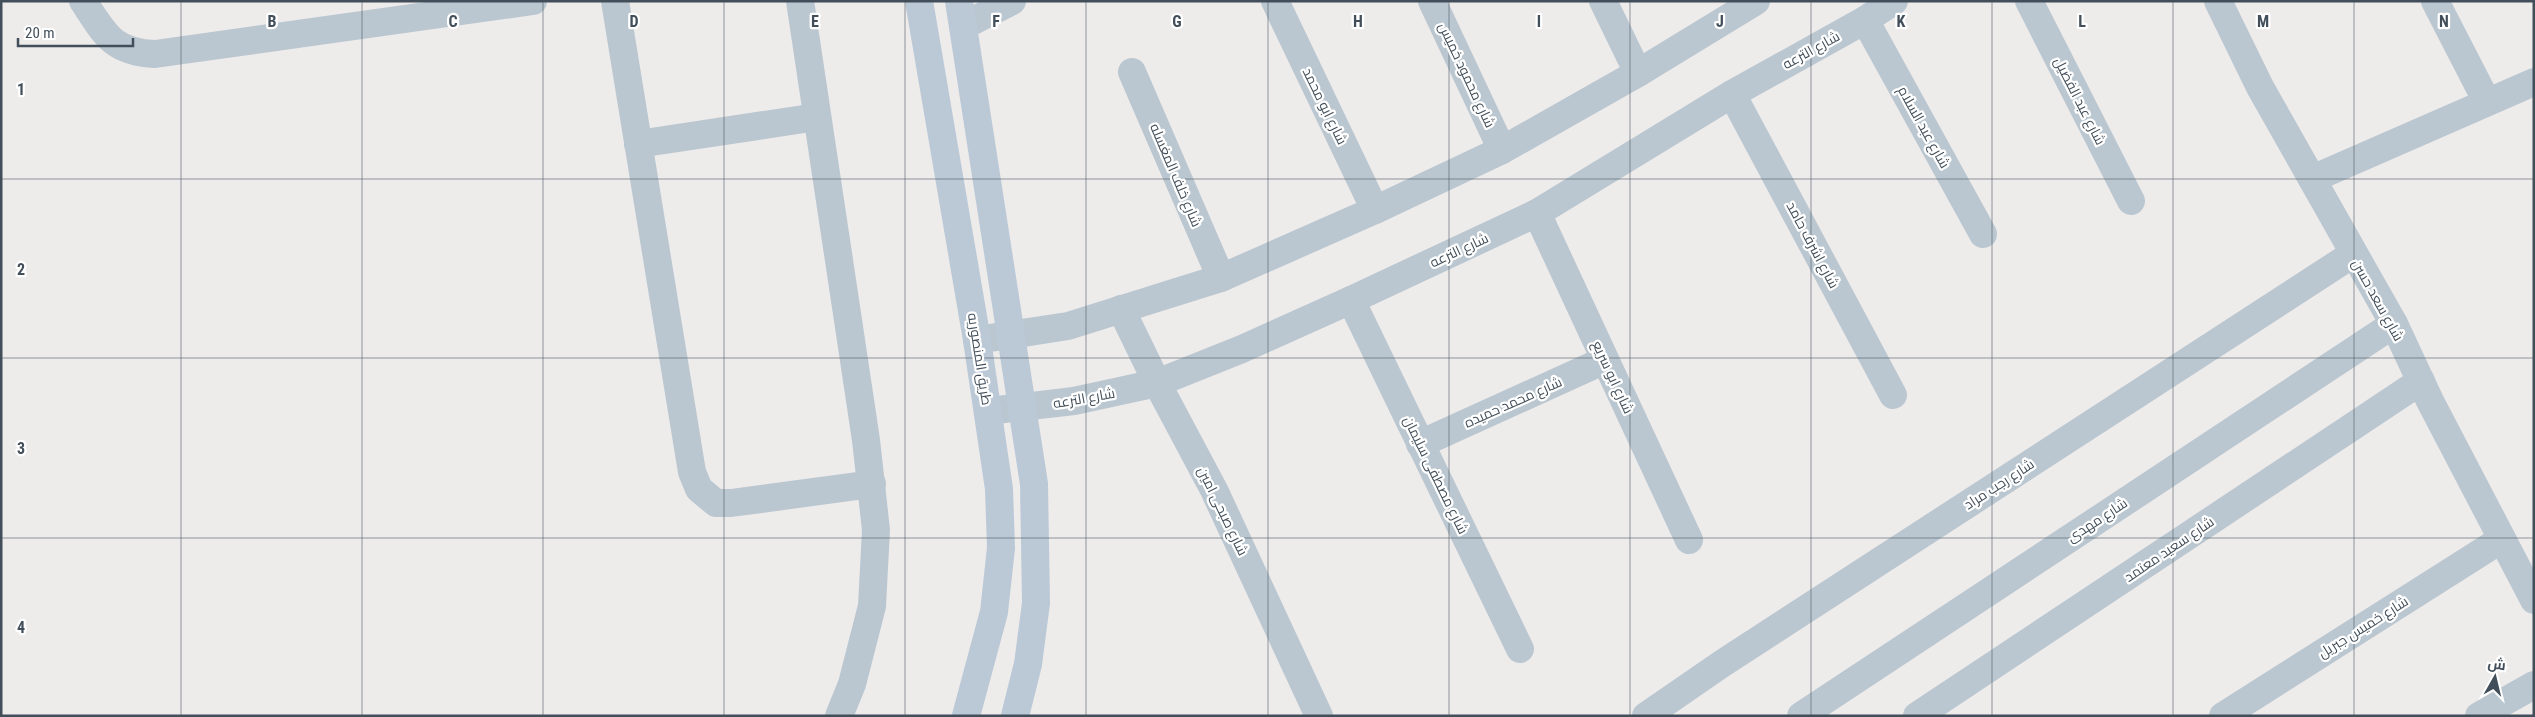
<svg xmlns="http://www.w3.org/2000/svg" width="2535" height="717" font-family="'Roboto Condensed',Cairo,sans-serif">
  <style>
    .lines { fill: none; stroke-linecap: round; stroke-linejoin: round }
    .minor { stroke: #bac7d0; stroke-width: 28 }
    .secondary { stroke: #bbc9d7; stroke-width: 28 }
    .grid { fill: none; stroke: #424f5a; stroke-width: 1; stroke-opacity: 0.55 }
    .labels { text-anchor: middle; stroke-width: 4.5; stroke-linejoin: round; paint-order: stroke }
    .street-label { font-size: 14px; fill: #424f5a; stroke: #fff }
    .grid-label { font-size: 16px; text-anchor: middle; font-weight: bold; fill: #424f5a; stroke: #fff; stroke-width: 4.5; stroke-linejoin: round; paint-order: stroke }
  </style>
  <rect width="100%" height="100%" fill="#eeebeb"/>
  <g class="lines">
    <g class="minor">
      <path d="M83,1C105,34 112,52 155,54L533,1"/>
      <path d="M615,1L692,472L699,489L716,503H731L872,484"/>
      <path d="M800,1L866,440L876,530L872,606L852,684L839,716"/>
      <path d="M1275,1L1375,210"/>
      <path d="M1432,1L1502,150"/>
      <path d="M1603,1L1638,73"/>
      <path d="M2029,1L2131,201"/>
      <path d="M2218,1L2260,87L2394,324L2430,401L2534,600"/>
      <path d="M2435,1L2487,102"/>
      <path d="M1865,20L1983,234"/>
      <path d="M963,26L1012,1"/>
      <path d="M1132,72L1221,278"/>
      <path d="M1732,94L1893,395"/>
      <path d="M638,144L817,117"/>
      <path d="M2312,179L2534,82"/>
      <path d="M1537,213L1689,540"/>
      <path d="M1351,300L1520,649"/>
      <path d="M1121,309L1157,383L1214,490L1319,716"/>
      <path d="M977,340L1068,326L1221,278L1375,210L1502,150L1638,73L1756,1"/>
      <path d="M988,411L1074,401L1157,383L1242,349L1351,300L1537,213L1732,94L1865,20L1894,1"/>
      <path d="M1420,444L1605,360"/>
      <path d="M1646,716L1723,663L2353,254"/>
      <path d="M1801,716L2394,324"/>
      <path d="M1917,716L2421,381"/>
      <path d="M2223,716L2502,539"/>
      <path d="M2479,716L2534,685"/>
    </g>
    <g class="secondary">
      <path d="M919,1L977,340L999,489L1001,548L994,612L966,716"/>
      <path d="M959,1L1034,484L1036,603L1028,664L1015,716"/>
    </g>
  </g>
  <path class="grid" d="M181,1V716M362,1V716M543,1V716M724,1V716M905,1V716M1086,1V716M1268,1V716M1449,1V716M1630,1V716M1811,1V716M1992,1V716M2173,1V716M2354,1V716M1,179H2534M1,358H2534M1,538H2534"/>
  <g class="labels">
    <g class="street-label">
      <text transform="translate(1811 50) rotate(-29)" y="5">شارع الترعه</text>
      <text transform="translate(1467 75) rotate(65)" y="5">شارع محمود خميس</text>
      <text transform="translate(2080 101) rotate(63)" y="5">شارع عبد الفضيل</text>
      <text transform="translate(1325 106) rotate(64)" y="5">شارع ابو محمد</text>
      <text transform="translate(1924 127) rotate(61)" y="5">شارع عبد السلام</text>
      <text transform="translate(1176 175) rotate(67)" y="5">شارع خلف المغسله</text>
      <text transform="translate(1813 245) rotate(62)" y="5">شارع اشرف حامد</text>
      <text transform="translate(1459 250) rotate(-25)" y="5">شارع الترعه</text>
      <text transform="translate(2378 300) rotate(61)" y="5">شارع سعد حسن</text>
      <text transform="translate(980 359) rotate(81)" y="5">طريق المنصوريه</text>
      <text transform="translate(1613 377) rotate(65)" y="5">شارع ابو سريع</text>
      <text transform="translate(1084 398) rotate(-10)" y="5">شارع الترعه</text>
      <text transform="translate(1513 402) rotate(-24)" y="5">شارع محمد حميده</text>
      <text transform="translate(1436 475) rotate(64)" y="5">شارع مصطفى سليمان</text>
      <text transform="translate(1999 484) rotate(-33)" y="5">شارع رجب مراد</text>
      <text transform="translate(1223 511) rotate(64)" y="5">شارع صبحى امين</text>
      <text transform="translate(2097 520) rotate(-33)" y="5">شارع مهدى</text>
      <text transform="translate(2169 549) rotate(-34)" y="5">شارع سعيد معتمد</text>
      <text transform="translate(2363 627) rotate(-32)" y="5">شارع خميس جبريل</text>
    </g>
  </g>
  <g class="grid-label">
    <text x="272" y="27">B</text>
    <text x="453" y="27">C</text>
    <text x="634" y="27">D</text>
    <text x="815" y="27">E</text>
    <text x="996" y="27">F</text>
    <text x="1177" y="27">G</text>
    <text x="1358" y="27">H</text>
    <text x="1539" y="27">I</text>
    <text x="1720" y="27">J</text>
    <text x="1901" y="27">K</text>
    <text x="2082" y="27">L</text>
    <text x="2263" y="27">M</text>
    <text x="2444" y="27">N</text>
    <text x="21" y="95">1</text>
    <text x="21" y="275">2</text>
    <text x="21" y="454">3</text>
    <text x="21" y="633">4</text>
  </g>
  <rect width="2535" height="717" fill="none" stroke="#424f5a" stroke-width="5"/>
  <g transform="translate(2495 677) rotate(8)" stroke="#ffffff" stroke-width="4" paint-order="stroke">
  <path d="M0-4L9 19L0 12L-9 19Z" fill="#424f5a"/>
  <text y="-8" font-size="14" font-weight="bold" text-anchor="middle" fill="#424f5a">ش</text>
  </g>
  <path d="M18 38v8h115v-8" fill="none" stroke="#424f5a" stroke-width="2.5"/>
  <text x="25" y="38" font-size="15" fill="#424f5a" stroke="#ffffff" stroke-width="4" paint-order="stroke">20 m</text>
</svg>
